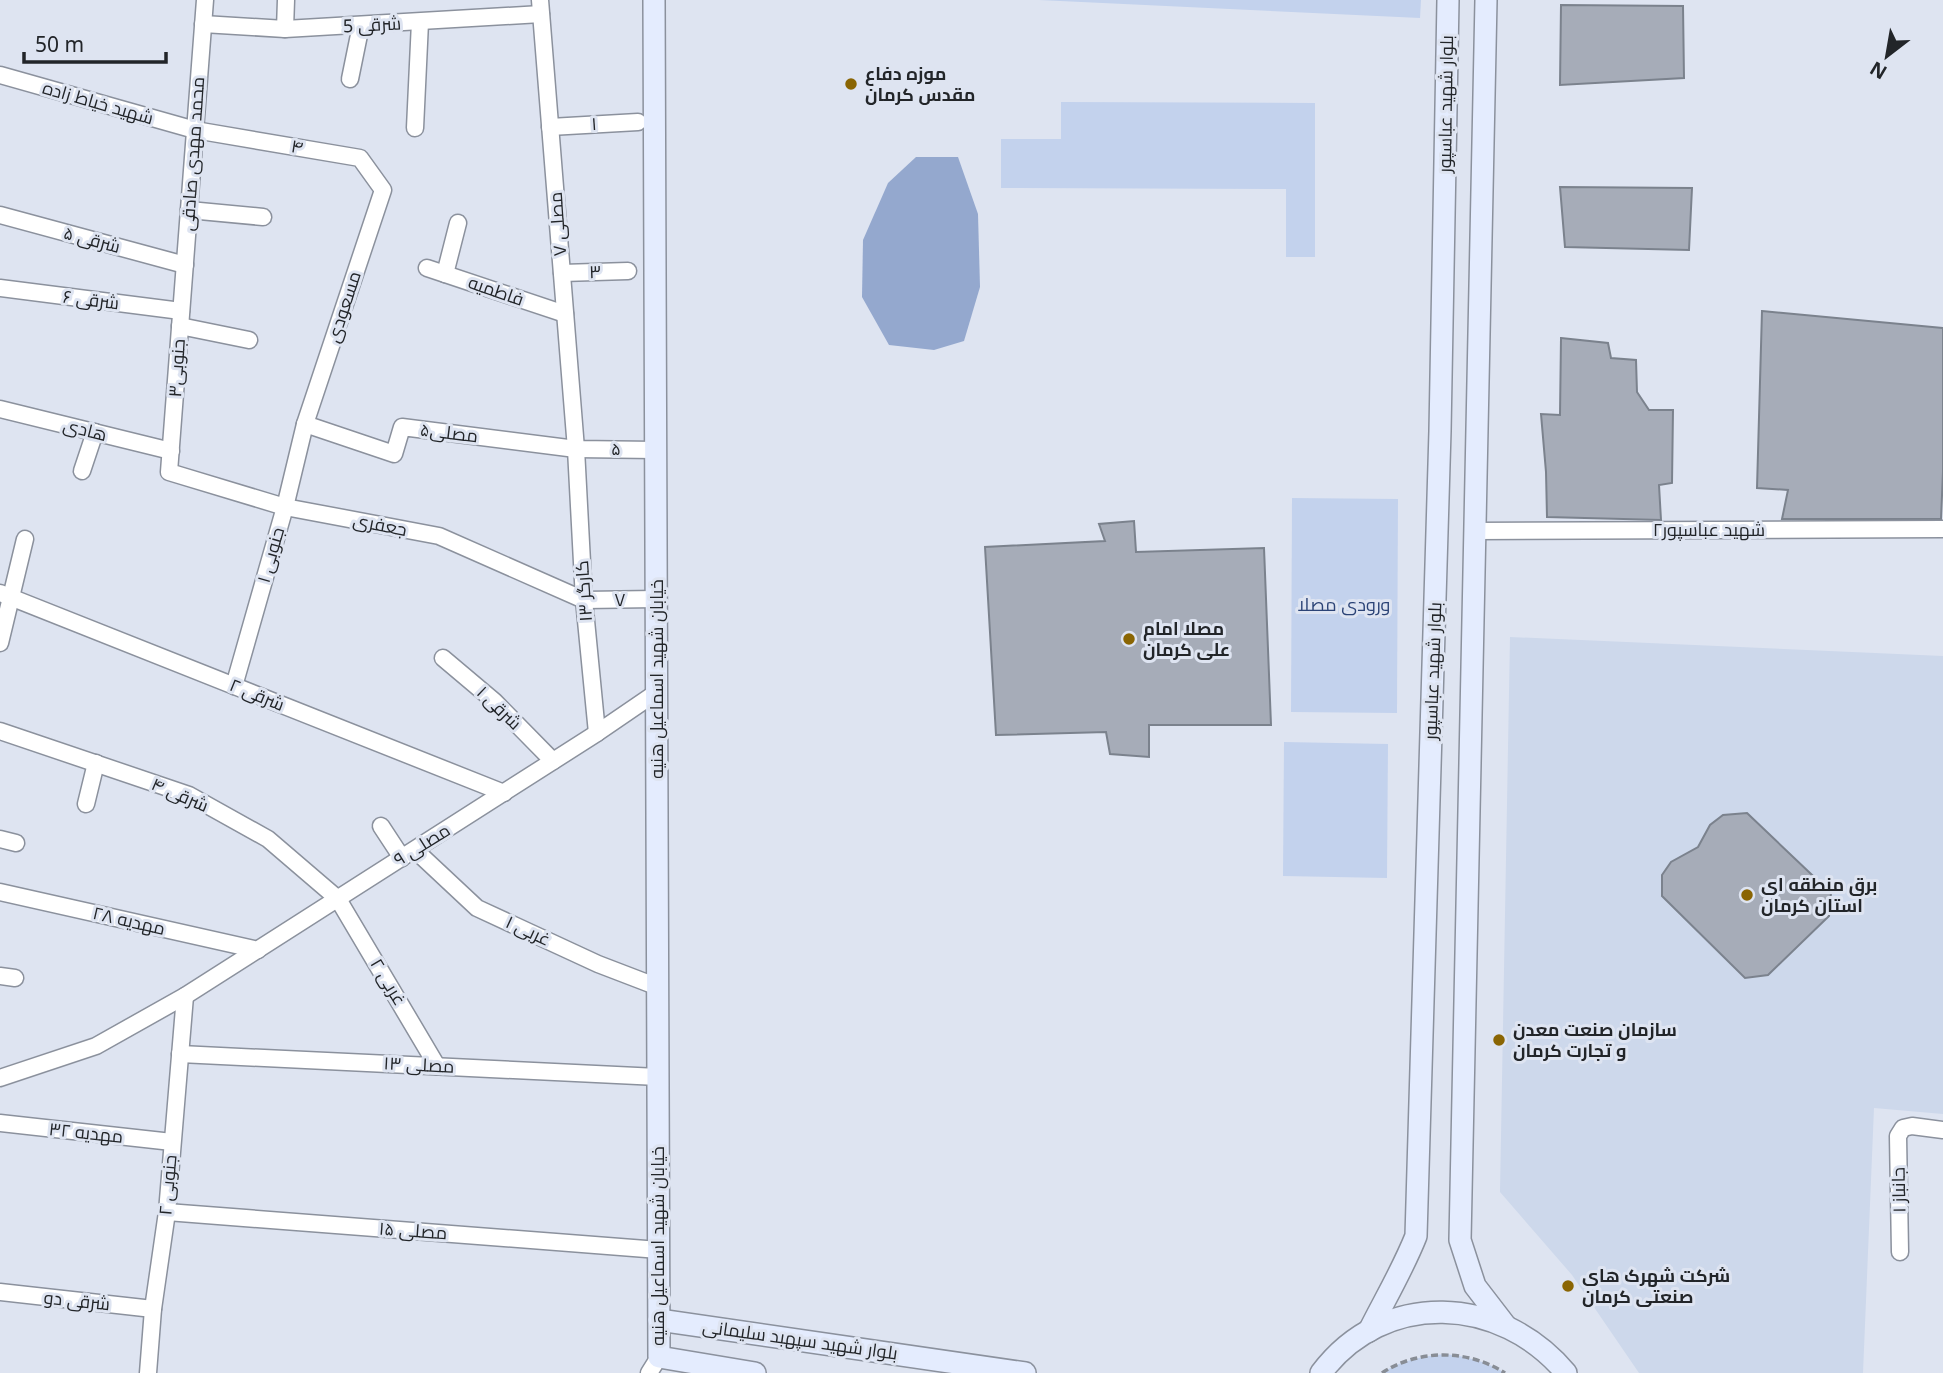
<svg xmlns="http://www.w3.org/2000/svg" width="1943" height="1373" font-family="'Noto Sans',Cairo,sans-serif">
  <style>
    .built { fill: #cdd8eb }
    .green { fill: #c3d2ed }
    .water { fill: #94a8ce }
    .building { fill: #a6acb8; stroke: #7b828d; stroke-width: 2 }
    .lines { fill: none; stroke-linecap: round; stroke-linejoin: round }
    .minor-casing { stroke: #8b919d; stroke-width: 19 }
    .secondary-casing { stroke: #8b919d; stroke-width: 24 }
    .path { stroke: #888d95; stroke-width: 3.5; stroke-dasharray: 7 3.5; stroke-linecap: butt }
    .minor { stroke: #fff; stroke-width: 16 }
    .secondary { stroke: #e4ecfe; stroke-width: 21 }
    .poi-dot { fill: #8a6503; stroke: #dee4f1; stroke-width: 2.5 }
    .labels { text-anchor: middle; stroke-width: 6; stroke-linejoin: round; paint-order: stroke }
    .street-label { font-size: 18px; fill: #222529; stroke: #dee4f1 }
    .poi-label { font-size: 18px; font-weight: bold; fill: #222529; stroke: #dee4f1; text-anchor: start }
    .park-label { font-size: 18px; fill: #2b4376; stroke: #dee4f1 }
  </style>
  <rect width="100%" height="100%" fill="#dee4f1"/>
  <path class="built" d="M1510,637L1943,656V1114L1874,1108L1863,1373H1639L1572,1275L1500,1192Z"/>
  <g class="green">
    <path d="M1039,0H1421L1420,18Z"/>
    <path d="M1061,102L1315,103V257H1286V189L1001,188V139H1061Z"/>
    <path d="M1292,498L1398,499L1397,713L1291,712Z"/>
    <path d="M1284,742L1388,744L1387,878L1283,876Z"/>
    <path d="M1446,1354C1467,1357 1486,1361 1505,1373H1382C1402,1360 1423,1356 1446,1354Z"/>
  </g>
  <path class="water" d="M916,157H958L978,214L980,287L964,341L934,350L889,345L862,297L863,240L888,183Z"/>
  <g class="building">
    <path d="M1561,5L1683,6L1684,78L1560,85Z"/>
    <path d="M1560,187L1692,188L1689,250L1565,247Z"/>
    <path d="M1762,311L1943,328V472L1941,519H1782L1788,490L1757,488Z"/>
    <path d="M1561,338L1608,343L1611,358L1636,360L1637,392L1649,410H1673L1672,483L1659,485L1661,520L1547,517L1546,472L1541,414L1560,415Z"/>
    <path d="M1134,521L1136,552L1264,548L1271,725H1149V757L1110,754L1106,732L996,735L985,547L1105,541L1099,524Z"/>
    <path d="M1747,813L1831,893L1829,916L1768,975L1745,978L1662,896V875L1671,862L1698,847L1710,825L1723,815Z"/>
  </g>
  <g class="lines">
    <defs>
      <g id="minor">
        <path d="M205,0L169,472L285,507L439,536L584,600L656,599"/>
        <path d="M540,0L576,449L584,600L597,733"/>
        <path d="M203,24L285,29L541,14"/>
        <path d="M285,29L286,0"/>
        <path d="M0,75L195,130L360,158L383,190L305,424L285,507L234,686"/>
        <path d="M350,79L361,25"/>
        <path d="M550,127L638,122"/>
        <path d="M415,128L420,22"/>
        <path d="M189,210L263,217"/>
        <path d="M0,215L185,265"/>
        <path d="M427,268L565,314"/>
        <path d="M562,273L628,271"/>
        <path d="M445,274L458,223"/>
        <path d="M0,288L181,311"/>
        <path d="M180,326L249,340"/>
        <path d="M0,409L171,451"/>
        <path d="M305,424L394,454L402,427L576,449L656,450"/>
        <path d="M82,471L95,432"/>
        <path d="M1475,531L1943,529"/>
        <path d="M0,593L504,793"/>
        <path d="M0,643L25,539"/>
        <path d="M443,658L494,701L553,761"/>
        <path d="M0,731L189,795L268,839L338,899L437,1066"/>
        <path d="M86,804L96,763"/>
        <path d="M381,826L402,858"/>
        <path d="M0,839L16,843"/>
        <path d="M415,850L477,908L598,964L658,987"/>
        <path d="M0,892L258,950"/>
        <path d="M0,976L15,978"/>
        <path d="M180,1054L658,1077"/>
        <path d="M0,1078L96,1046L185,996L597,733L657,692"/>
        <path d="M0,1123L172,1142"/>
        <path d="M167,1212L659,1250"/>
        <path d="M1900,1252L1898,1136L1903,1128L1912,1126L1943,1130"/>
        <path d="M0,1292L153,1309"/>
        <path d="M148,1373L153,1309L167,1212L185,996"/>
        <path d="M649,1373L659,1357"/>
      </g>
      <g id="secondary">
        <path d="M654,0L659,1357L755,1373"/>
        <path d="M1486,0L1460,1240L1475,1286L1505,1325"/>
        <path d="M659,1320L1025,1373"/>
        <path d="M1369,1331C1385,1299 1403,1269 1416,1236L1440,431L1448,0"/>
        <path d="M1321,1373C1384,1289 1501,1295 1566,1373"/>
      </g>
    </defs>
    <use href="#minor" class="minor-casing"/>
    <use href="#secondary" class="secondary-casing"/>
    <path class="path" d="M1382,1373C1418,1349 1468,1349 1505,1373"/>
    <use href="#minor" class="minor"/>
    <use href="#secondary" class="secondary"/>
  </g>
  <g class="poi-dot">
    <circle cx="851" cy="84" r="7"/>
    <circle cx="1129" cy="639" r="7"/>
    <circle cx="1747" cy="895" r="7"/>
    <circle cx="1499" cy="1040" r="7"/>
    <circle cx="1568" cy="1286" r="7"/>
  </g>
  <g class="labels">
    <g class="street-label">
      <text transform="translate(372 25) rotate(-3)" y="6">شرقی 5</text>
      <text transform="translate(98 103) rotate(16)" y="6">شهید خیاط زاده</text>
      <text transform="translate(1446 104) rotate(-89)" y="6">بلوار شهید عباسپور</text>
      <text transform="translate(594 124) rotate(-4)" y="6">۱</text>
      <text transform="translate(297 147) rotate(9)" y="6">۴</text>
      <text transform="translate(193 154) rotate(-86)" y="6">محمد مهدی صادقی</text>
      <text transform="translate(558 224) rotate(-94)" y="6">مصلی ۷</text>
      <text transform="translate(92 240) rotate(15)" y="6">۵ شرقی</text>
      <text transform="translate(595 272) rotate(-2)" y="6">۳</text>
      <text transform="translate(496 291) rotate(19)" y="6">فاطمیه</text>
      <text transform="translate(91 300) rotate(7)" y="6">۶ شرقی</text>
      <text transform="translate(344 307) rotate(-72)" y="6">مسعودی</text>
      <text transform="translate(177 368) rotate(-86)" y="6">جنوبی۳</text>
      <text transform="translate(85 430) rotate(14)" y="6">هادی</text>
      <text transform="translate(449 433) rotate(7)" y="6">مصلی۵</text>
      <text transform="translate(616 449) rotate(1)" y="6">۵</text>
      <text transform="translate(380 525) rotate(11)" y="6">جعفری</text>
      <text x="1709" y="536">شهید عباسپور۲</text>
      <text transform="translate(271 555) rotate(-74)" y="6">۱ جنوبی</text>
      <text transform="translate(584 591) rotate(-94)" y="6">کارگر ۱۳</text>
      <text transform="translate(620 600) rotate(-1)" y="6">۷</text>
      <text transform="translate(1433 671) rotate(-88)" y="6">بلوار شهید عباسپور</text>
      <text transform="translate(657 679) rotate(-90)" y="6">خیابان شهید اسماعیل هنیه</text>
      <text transform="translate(257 695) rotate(22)" y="6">۲ شرقی</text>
      <text transform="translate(499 708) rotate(44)" y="6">۱ شرقی</text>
      <text transform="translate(180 795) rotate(23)" y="6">۴ شرقی</text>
      <text transform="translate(422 845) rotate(-32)" y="6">مصلی ۹</text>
      <text transform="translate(129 921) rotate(13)" y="6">مهدیه ۲۸</text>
      <text transform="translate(528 931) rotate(25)" y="6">۱ غربی</text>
      <text transform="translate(388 982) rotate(59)" y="6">۲ غربی</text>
      <text transform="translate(419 1065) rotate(3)" y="6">مصلی ۱۳</text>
      <text transform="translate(86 1133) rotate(6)" y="6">مهدیه ۳۲</text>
      <text transform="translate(168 1185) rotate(-85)" y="6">جنوبی ۲</text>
      <text transform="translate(1899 1190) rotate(-91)" y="6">جانباز ۱</text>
      <text transform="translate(413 1231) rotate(4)" y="6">مصلی ۱۵</text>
      <text transform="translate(658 1246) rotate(-90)" y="6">خیابان شهید اسماعیل هنیه</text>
      <text transform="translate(77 1301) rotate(6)" y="6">شرقی دو</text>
      <text transform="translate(800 1340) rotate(8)" y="6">بلوار شهید سپهبد سلیمانی</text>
    </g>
    <g class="poi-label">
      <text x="865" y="80">موزه دفاع<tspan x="865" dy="21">مقدس کرمان</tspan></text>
      <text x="1143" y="635">مصلا امام<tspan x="1143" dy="21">علی کرمان</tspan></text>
      <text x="1761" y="891">برق منطقه ای<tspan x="1761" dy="21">استان کرمان</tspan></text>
      <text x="1513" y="1036">سازمان صنعت معدن<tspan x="1513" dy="21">و تجارت کرمان</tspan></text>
      <text x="1582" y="1282">شرکت شهرک های<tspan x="1582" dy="21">صنعتی کرمان</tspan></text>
    </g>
    <g class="park-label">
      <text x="1344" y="611">ورودی مصلا</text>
    </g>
  </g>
  <g transform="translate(1887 56) rotate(211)" stroke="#dee4f1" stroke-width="5" paint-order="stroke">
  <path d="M0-5L12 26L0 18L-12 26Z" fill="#222529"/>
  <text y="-10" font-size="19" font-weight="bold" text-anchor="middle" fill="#222529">N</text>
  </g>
  <path d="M24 52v10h142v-10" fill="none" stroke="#222529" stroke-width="3.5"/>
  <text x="35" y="52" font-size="21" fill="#222529" stroke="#dee4f1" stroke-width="5" paint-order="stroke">50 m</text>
</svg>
